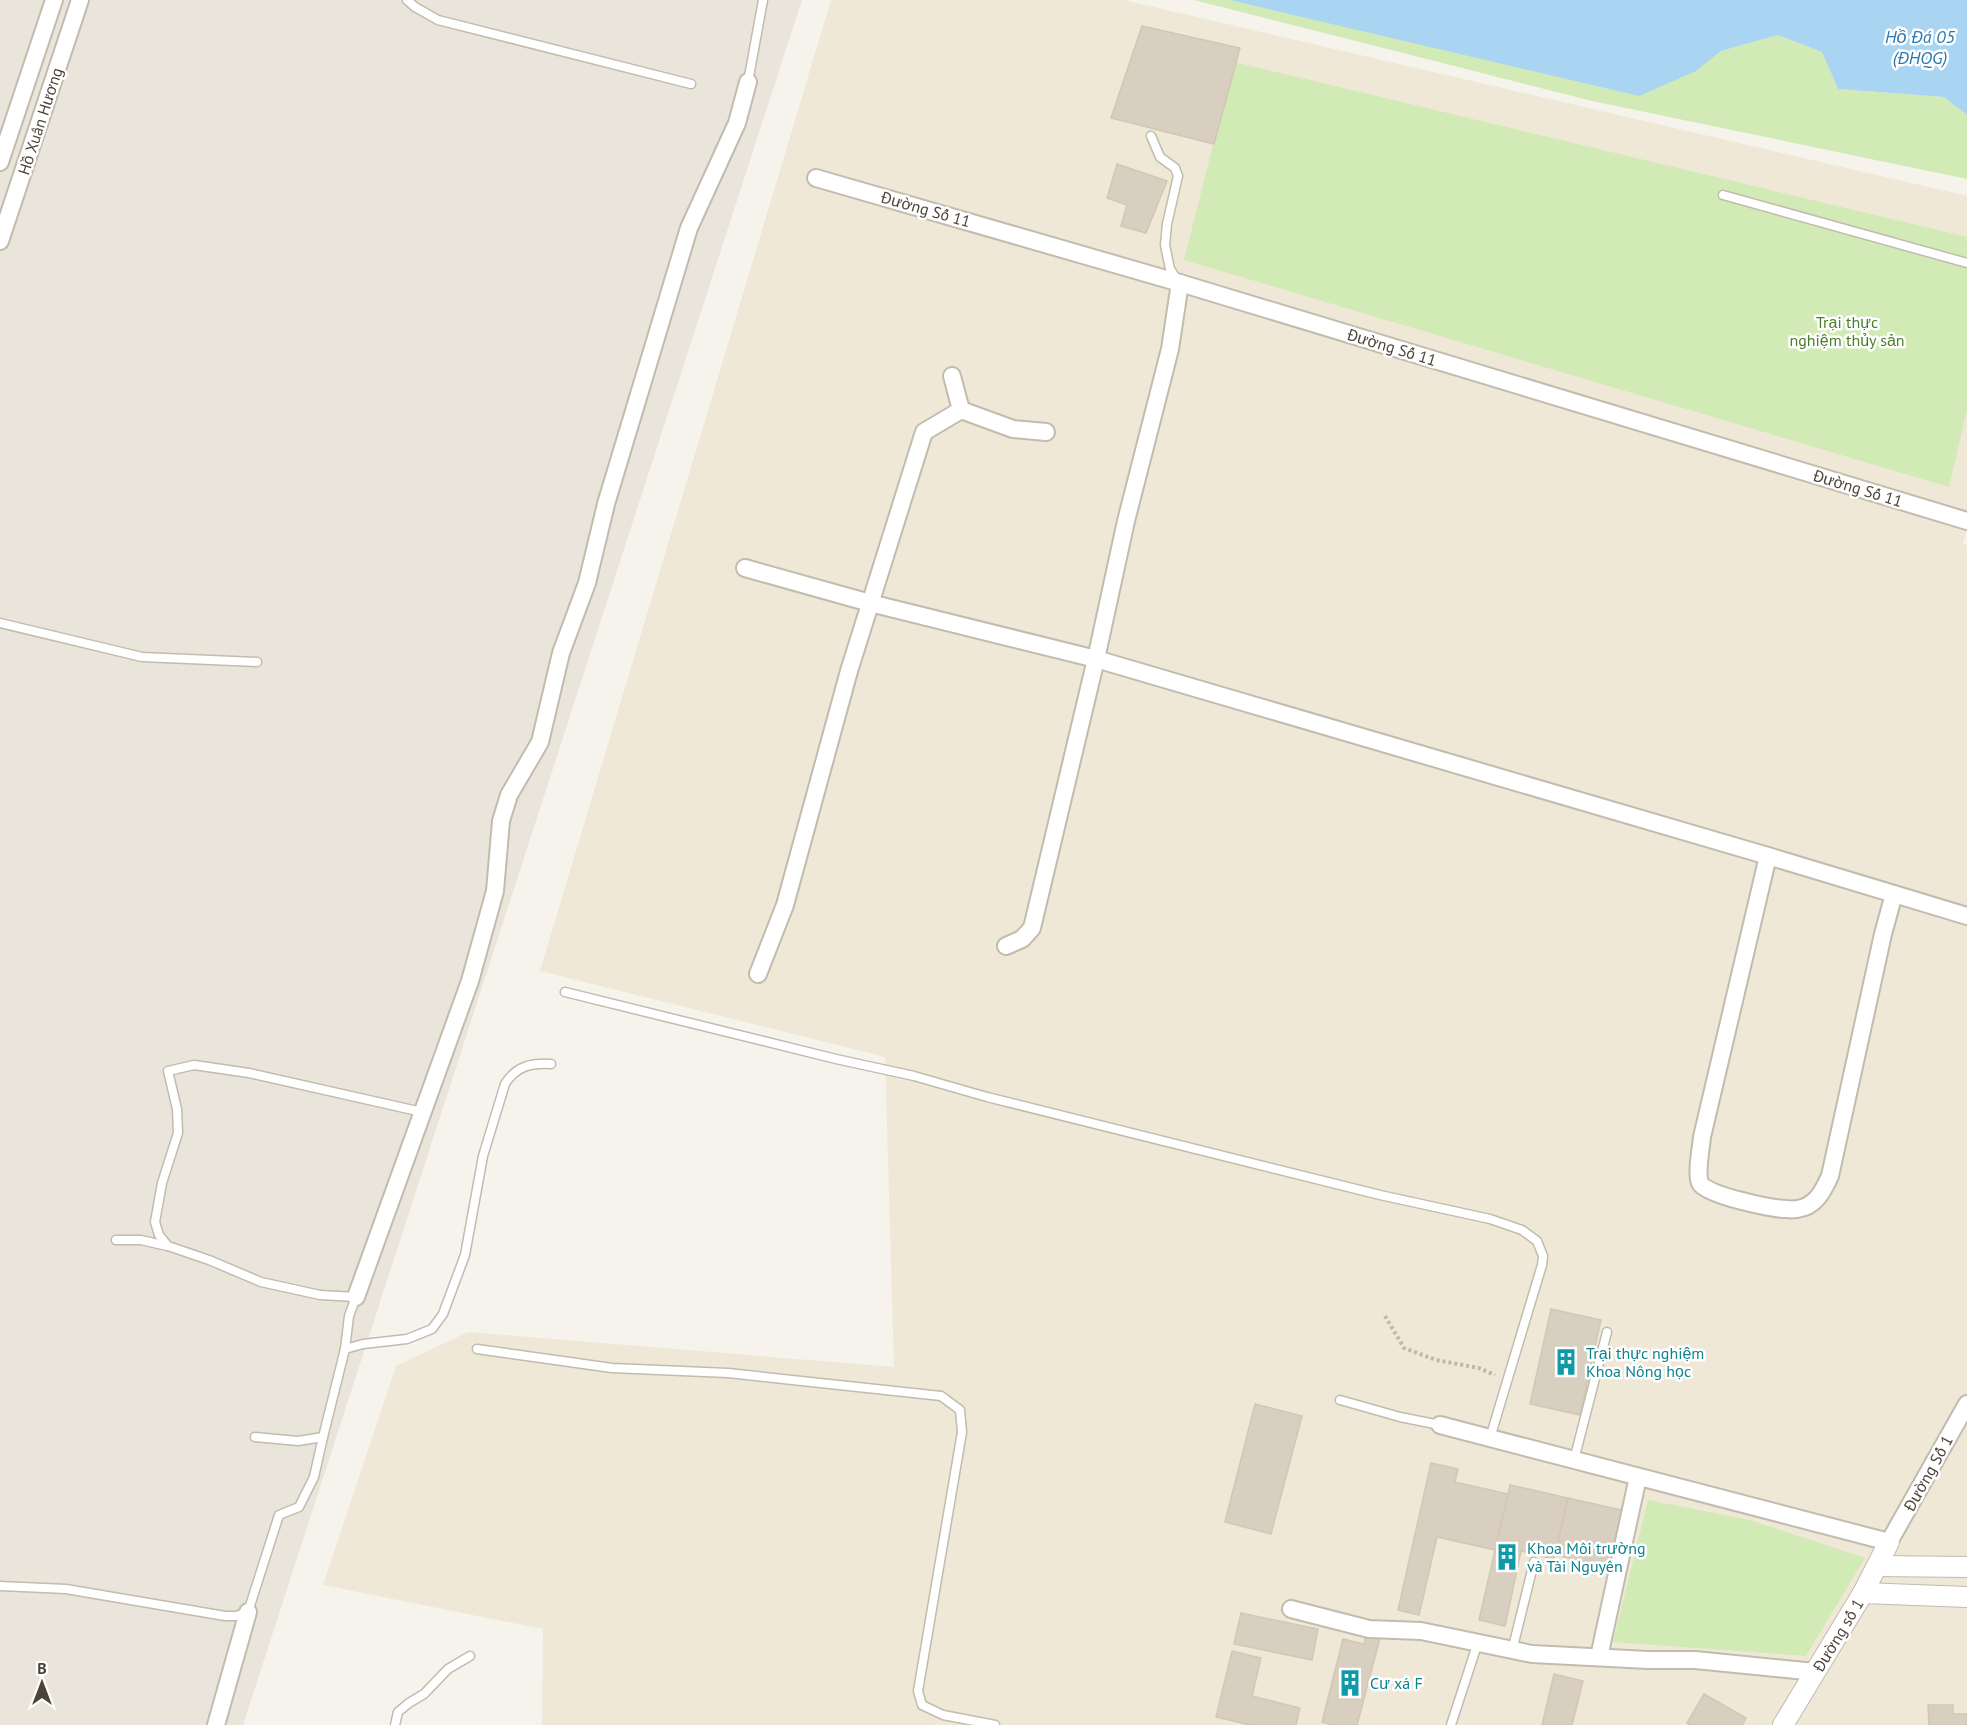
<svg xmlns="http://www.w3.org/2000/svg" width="1967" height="1725" font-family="'PT Sans',sans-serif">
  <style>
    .residential { fill: #eae5da }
    .education { fill: #efe8d6 }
    .green { fill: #d2eab5 }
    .water { fill: #a9d4f2 }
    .building { fill: #d8cfc1; stroke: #d3c7b4; stroke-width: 1.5 }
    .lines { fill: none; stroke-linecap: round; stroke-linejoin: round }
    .service-casing { stroke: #c2bbae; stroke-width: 11 }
    .minor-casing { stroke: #c2bbae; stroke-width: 20 }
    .tertiary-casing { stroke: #c2bbae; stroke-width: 22 }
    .path { stroke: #c4b79f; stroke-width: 4; stroke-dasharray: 3 3; stroke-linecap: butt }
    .service { stroke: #fff; stroke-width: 8 }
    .minor { stroke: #fff; stroke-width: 16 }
    .tertiary { stroke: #fff; stroke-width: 20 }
    .labels { text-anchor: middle; stroke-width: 5; stroke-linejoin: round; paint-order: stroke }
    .street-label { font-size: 16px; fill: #4b4439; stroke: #fff }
    .park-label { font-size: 16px; fill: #4a7f2a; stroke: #fff }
    .culture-label { font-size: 16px; fill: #0d838f; stroke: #fff; text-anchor: start }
    .water-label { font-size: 18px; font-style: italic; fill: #2e7ab2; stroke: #fff }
  </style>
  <rect width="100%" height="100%" fill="#f6f3ec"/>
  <path class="residential" d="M0,0H802L243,1725H0Z"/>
  <path class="education" d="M831,0H1124L1967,196V530L1963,543L1967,545V1725H542L543,1629L323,1585L396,1366L468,1332L894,1367L885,1057L540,971Z"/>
  <g class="green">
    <path d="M1194,0H1230L1696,71L1721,51L1778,35L1822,52L1838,89L1944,97L1967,115V179L1592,101Z"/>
    <path d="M1234,62L1967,237V410L1949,487L1184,260Z"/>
    <path d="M1648,1500L1750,1520L1865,1558L1806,1656L1613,1642Z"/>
  </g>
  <path class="water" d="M1230,0H1967V115L1944,97L1838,89L1822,52L1778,35L1721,51L1696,71L1639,96Z"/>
  <g class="building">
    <path d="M1142,26L1240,48L1214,144L1111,118Z"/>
    <path d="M1117,164L1167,181L1146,233L1121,226L1127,205L1107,198Z"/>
    <path d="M1551,1309L1601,1320L1580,1415L1530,1404Z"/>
    <path d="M1255,1404L1302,1416L1271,1534L1225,1522Z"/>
    <path d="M1431,1463L1458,1469L1455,1482L1508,1494L1495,1550L1437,1537L1419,1615L1398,1610Z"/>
    <path d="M1510,1485L1568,1498L1554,1559L1521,1551L1505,1626L1479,1620Z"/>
    <path d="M1568,1498L1622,1510L1609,1567L1555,1555Z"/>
    <path d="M1241,1613L1318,1629L1312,1660L1234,1644Z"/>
    <path d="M1366,1635L1380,1638L1357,1725H1332L1322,1722L1343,1639L1364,1644Z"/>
    <path d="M1232,1651L1261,1658L1252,1696L1300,1708L1296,1725H1250L1216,1717Z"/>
    <path d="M1554,1674L1583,1681L1572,1725H1542Z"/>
    <path d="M1704,1694L1746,1718L1742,1725H1690L1687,1723Z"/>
    <path d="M1928,1705H1953V1714H1967V1725H1929Z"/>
  </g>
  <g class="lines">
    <defs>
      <g id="service">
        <path d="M407,0L415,7L438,20L691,84"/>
        <path d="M748,82L763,0"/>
        <path d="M1151,136L1160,157L1175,168L1178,176L1167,224L1165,245L1170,269L1178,281"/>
        <path d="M1723,195L1967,263"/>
        <path d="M0,623L142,657L257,662"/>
        <path d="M565,992L836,1059L914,1076L987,1097L1380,1195L1490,1219L1522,1230L1537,1241L1543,1256L1542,1265L1490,1438"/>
        <path d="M116,1240H141L167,1246"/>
        <path d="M345,1349L363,1344L407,1339L432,1329L443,1314L465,1255L483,1156L505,1084C516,1066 531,1063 551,1064"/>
        <path d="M477,1349L612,1368L728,1373L941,1396L960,1410L962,1432L918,1691L922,1705L943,1715L995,1725"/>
        <path d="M1340,1400L1400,1417L1440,1425"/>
        <path d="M255,1437L298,1441L323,1437L345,1349L349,1316L356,1297L320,1295L261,1282L209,1260L168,1246L159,1235L155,1222L162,1183L178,1133L177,1109L168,1071L194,1065L249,1073L422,1112"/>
        <path d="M1574,1460L1607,1332"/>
        <path d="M0,1586L66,1589L225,1616H236L248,1612L279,1515L299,1507L314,1477L323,1437"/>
        <path d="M1512,1651L1534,1562"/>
        <path d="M395,1725L398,1712L409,1703L424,1694L448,1669L470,1656"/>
        <path d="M1451,1725L1478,1642"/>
      </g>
      <g id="minor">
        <path d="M0,162L54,0"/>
        <path d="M816,178L1180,283L1967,521"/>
        <path d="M0,241L80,0"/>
        <path d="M961,410L1013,429L1046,432"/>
        <path d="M745,568L870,603L1096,659L1768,856L1967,916"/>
        <path d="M1768,856L1702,1137C1701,1148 1696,1173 1700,1183C1705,1195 1773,1209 1787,1209C1793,1210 1799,1209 1805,1207C1819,1201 1824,1188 1830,1176L1883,934L1894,894"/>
        <path d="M1006,946L1022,939L1032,928L1096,659L1126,521L1170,349L1180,283"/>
        <path d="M758,974L785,905L849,671L924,432L961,410L952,376"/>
        <path d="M356,1297L470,981L495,891L501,821L509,795L540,742L561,653L587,583L606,504L689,228L737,123L748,82"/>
        <path d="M1440,1425L1889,1542L1967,1404"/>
        <path d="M1291,1609L1369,1629L1421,1631L1532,1654L1648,1660H1695L1815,1672"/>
        <path d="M1599,1657L1638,1477"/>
        <path d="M216,1725L248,1612"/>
      </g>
      <g id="tertiary">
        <path d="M1878,1566L1967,1567"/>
        <path d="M1863,1593L1967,1597"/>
        <path d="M1783,1725L1863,1593L1889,1542"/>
      </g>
    </defs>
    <use href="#service" class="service-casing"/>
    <use href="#minor" class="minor-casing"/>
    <use href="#tertiary" class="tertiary-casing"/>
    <path class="path" d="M1385,1316L1404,1348L1436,1360L1479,1368L1495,1375"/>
    <use href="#service" class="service"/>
    <use href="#minor" class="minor"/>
    <use href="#tertiary" class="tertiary"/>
  </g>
  <defs>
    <symbol id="building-bare" viewBox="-9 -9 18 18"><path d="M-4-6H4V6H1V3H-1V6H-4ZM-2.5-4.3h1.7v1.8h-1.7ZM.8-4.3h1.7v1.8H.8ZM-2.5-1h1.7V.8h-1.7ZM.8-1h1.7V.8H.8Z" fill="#0f9aa8" stroke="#fff" stroke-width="2.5" paint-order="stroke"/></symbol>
  </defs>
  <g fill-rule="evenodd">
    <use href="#building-bare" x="1547" y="1343" width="38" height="38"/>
    <use href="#building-bare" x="1488" y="1538" width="38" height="38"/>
    <use href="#building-bare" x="1331" y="1664" width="38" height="38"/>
  </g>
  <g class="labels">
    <g class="street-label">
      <text transform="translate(40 121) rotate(-72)" y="6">Hồ Xuân Hương</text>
      <text transform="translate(926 209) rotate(16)" y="6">Đường Số 11</text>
      <text transform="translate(1392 347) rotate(17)" y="6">Đường Số 11</text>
      <text transform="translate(1858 488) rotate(17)" y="6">Đường Số 11</text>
      <text transform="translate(1928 1473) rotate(-61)" y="6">Đường Số 1</text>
      <text transform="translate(1838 1635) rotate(-59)" y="6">Đường số 1</text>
    </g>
    <g class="park-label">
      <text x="1847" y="328">Trại thực<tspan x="1847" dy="18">nghiệm thủy sản</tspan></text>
    </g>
    <g class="culture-label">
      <text x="1586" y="1359">Trại thực nghiệm<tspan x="1586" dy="18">Khoa Nông học</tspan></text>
      <text x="1527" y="1554">Khoa Môi trường<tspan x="1527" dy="18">và Tài Nguyên</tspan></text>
      <text x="1370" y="1689">Cư xá F</text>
    </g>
    <g class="water-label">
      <text x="1920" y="43">Hồ Đá 05<tspan x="1920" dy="21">(ĐHQG)</tspan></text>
    </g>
  </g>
  <g transform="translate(42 1683)" stroke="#ffffff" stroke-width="4.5" paint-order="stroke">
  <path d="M0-4.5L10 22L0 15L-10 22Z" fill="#4b4439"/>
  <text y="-9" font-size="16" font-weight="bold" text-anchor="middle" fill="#4b4439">B</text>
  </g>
</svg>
